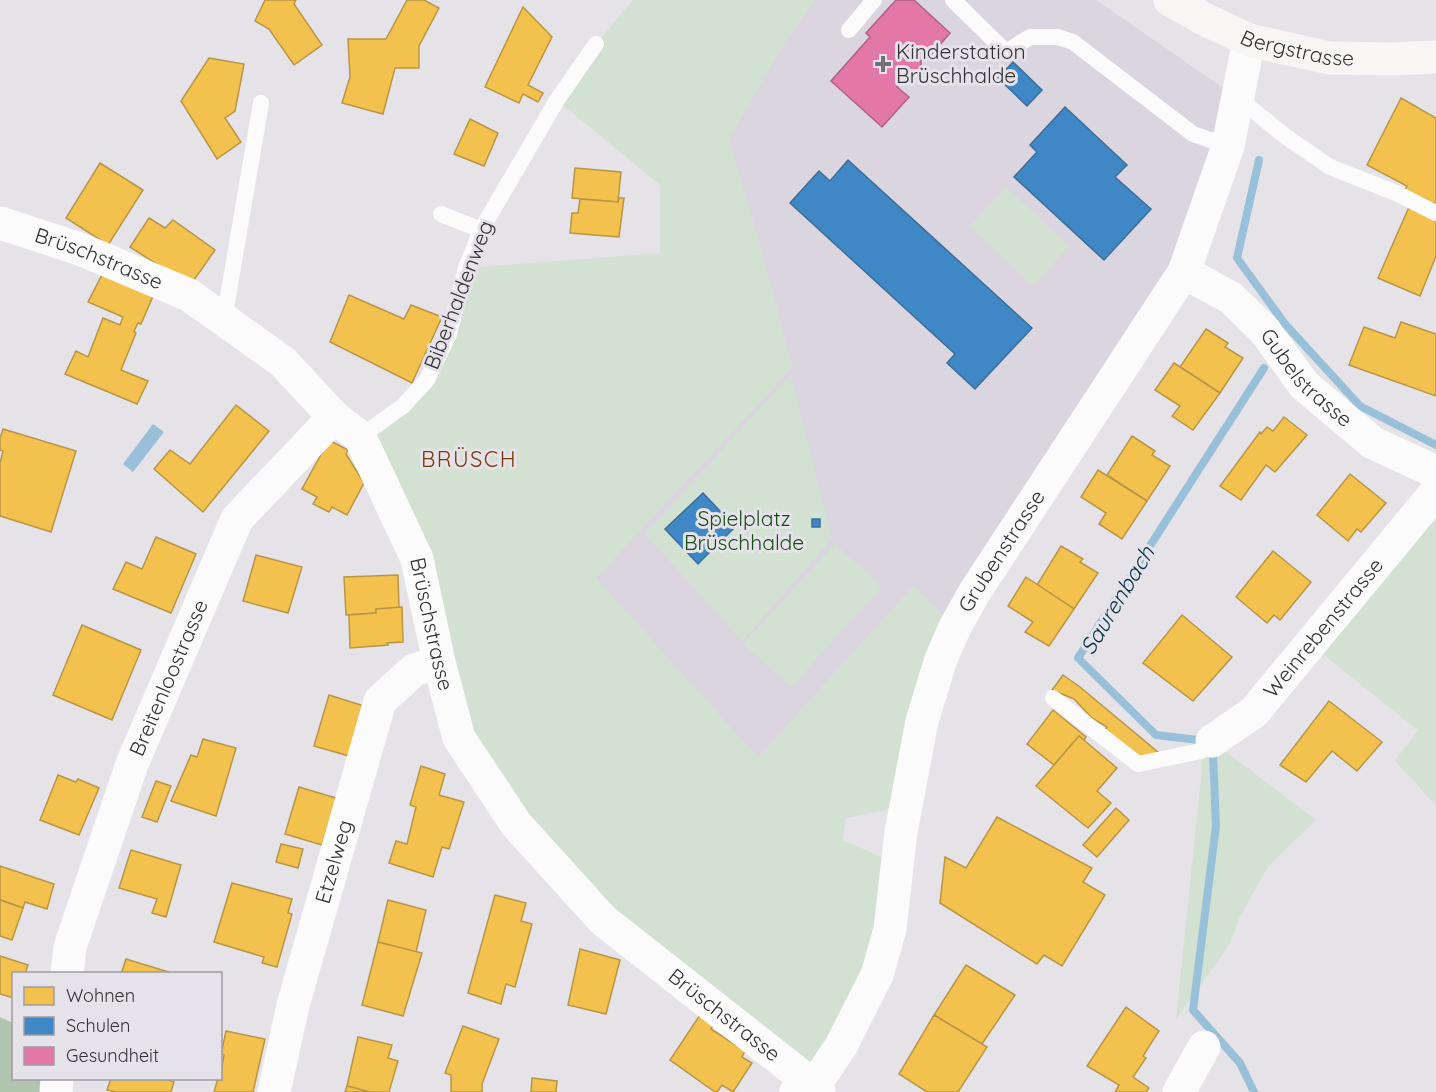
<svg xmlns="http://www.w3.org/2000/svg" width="1436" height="1092" font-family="Quicksand,sans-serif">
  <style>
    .built { fill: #dbd5df }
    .green { fill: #d2e1d1 }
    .forest { fill: #b0c4ae }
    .water { fill: #99c0d9 }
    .homes { fill: #f2c14e; stroke: #b99646; stroke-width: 1.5 }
    .schools { fill: #3f88c5; stroke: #3c6e9a; stroke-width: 1.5 }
    .health { fill: #e377a8; stroke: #ae6286; stroke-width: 1.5 }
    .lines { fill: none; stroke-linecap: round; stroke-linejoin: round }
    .stream { stroke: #99c0d9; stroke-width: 8 }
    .lane { stroke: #fbfbfc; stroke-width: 16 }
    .street { stroke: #fbfbfc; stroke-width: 33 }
    .secondary { stroke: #f7f6f5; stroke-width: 33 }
    .poi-dot { fill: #727074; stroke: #e6e2e9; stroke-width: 2 }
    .labels { text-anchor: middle; stroke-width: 6; stroke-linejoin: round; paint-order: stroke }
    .street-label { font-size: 21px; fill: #343235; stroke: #e6e2e9 }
    .poi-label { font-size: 21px; fill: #343235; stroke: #e6e2e9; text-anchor: start }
    .park-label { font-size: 21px; fill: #174f15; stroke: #e6e2e9 }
    .neighbourhood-label { font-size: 22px; letter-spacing: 1.5px; fill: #763a0b; stroke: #e6e2e9 }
    .water-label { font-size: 22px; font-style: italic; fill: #003249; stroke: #e6e2e9 }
  </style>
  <rect width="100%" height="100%" fill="#e6e3e8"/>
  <path class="built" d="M815,0H1096L1238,98L1184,272L955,627L913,587L758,758L595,578L792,368L759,242L728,139L786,40Z"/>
  <g class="green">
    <path d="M633,0H815L786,40L729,139L759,242L792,368L596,578L758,758L914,586L955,627L908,788L886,810L846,818L843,840L883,858L894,894L814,1085L603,920L459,738L360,437L427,380L466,268L660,253V185L557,100L596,44Z"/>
    <path d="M1006,187L1069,246L1033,286L970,226Z"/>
    <path d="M791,374L832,539L742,641L645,534Z"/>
    <path d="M1436,492V805L1395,761L1418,730L1310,644Z"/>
    <path d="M835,544L882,587L791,687L743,644Z"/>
    <path d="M1212,741L1316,820L1268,867L1240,916L1230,944L1176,1019L1202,767L1201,751Z"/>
  </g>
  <path class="forest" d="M0,1017L13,1023L14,1078L57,1079L56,1092H0Z"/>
  <path class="water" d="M153,424L164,432L133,472L123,464Z"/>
  <g class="homes">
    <path d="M265,0H296L294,4L322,45L294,65L269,29L255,21Z"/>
    <path d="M407,0H424L439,8L419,46V68H395L383,114L342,103L350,77L348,39H386Z"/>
    <path d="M523,7L552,37L528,85L543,93L538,102L523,94L519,103L485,87Z"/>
    <path d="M209,58L244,64L235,111L225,118L241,142L217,159L181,101Z"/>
    <path d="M1401,98L1436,118V204L1405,190L1407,186L1367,165Z"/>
    <path d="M470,119L498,133L484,166L454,154Z"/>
    <path d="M100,163L143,190L108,245L66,218Z"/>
    <path d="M575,168L621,172L618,202L572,198Z"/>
    <path d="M619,198H624L619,237L570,233L572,213H578L580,199L618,202Z"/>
    <path d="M1409,207L1436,217V256L1420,296L1378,278Z"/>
    <path d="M149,218L165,228L173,220L215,250L192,283L183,281L130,247Z"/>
    <path d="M107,265L157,287L141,324L138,323L134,331L136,333L121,370L148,381L137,404L65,374L76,351L88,357L103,318L120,325L123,317L88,302Z"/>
    <path d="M349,295L404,319L411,305L442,317L412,383L330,342Z"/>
    <path d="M1401,322L1436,334V396L1349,365L1364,327L1395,338Z"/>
    <path d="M1206,329L1228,343L1225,347L1243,358L1220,393L1180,367Z"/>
    <path d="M1174,363L1220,393L1193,430L1172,416L1180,406L1155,390Z"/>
    <path d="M236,405L269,431L203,512L154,469L170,450L190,464Z"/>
    <path d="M1284,417L1307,435L1275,472L1266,465L1241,500L1220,486L1260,432L1261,434L1267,427L1273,431Z"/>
    <path d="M3,429L76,451L51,532L0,516V463L3,451L0,450V438Z"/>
    <path d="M1132,436L1155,451L1152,455L1170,466L1147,501L1107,475Z"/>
    <path d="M329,440L348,450L346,454L364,483L347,515L332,507L329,512L313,504L317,497L302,489Z"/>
    <path d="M1098,470L1147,501L1122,539L1099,524L1106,513L1081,497Z"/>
    <path d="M1350,474L1386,503L1361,532L1357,529L1348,541L1317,515Z"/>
    <path d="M156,537L196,554L171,613L113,589L126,562L142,569Z"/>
    <path d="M1061,546L1083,559L1080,562L1098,573L1074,609L1037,585Z"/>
    <path d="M1273,551L1311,582L1280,620L1274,615L1267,623L1236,597Z"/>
    <path d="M256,555L302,567L288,613L243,601Z"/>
    <path d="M398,575L399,608L376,609V613L346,615L344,577Z"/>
    <path d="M1026,577L1074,609L1049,646L1025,632L1033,622L1008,606Z"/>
    <path d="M402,607L403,642L387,643L388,645L350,648L349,615L376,613V609Z"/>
    <path d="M1182,615L1232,657L1193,701L1143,663Z"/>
    <path d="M82,625L141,650L112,720L53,695Z"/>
    <path d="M1063,675L1080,687L1159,753L1140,758L1103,732L1107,727L1092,718L1074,699L1052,690Z"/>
    <path d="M329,695L364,706L349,756L314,746Z"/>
    <path d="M1329,701L1382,742L1357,771L1332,751L1306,782L1280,765Z"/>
    <path d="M1053,710L1086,737L1084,740L1079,736L1054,765L1027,744Z"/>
    <path d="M1079,736L1117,768L1097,791L1111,803L1088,828L1036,786Z"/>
    <path d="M203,739L236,748L216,816L171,801L191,755L197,757Z"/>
    <path d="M421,766L445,774L439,795L464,802L449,849L442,847L433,877L389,863L396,841L407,844L416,807L410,805Z"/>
    <path d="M58,775L76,782L78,779L99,788L79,835L40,820Z"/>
    <path d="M156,781L171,786L157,822L142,817Z"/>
    <path d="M299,787L336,798L322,845L285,834Z"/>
    <path d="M1116,808L1129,820L1097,857L1083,845Z"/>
    <path d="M997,817L1092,868L1083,882L1105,895L1062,966L1044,955L1037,964L940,903L945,857L966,868Z"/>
    <path d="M281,844L303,849L298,868L276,862Z"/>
    <path d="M131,850L181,865L166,917L152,913L157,899L119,888Z"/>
    <path d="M0,866L54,884L47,909L25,902L23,908L0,900Z"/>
    <path d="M232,883L292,899L288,913L292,914L277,967L262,963L264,957L214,942Z"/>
    <path d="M495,895L526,903L521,921L532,924L515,987L506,984L501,1004L468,993Z"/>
    <path d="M0,900L23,908L12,940L0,936Z"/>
    <path d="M388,900L426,910L416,952L378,942Z"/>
    <path d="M378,942L422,953L403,1016L362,1005Z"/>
    <path d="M580,949L620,960L606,1014L568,1005Z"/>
    <path d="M0,956L28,965L25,974H14V998L0,994Z"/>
    <path d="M126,959L175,974H121Z"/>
    <path d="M966,965L1015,995L982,1044L934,1015Z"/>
    <path d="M1126,1007L1159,1031L1143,1056L1146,1058L1133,1077L1149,1088L1146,1092H1115L1119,1085L1087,1066Z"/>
    <path d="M700,1015L713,1026L711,1029L745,1051L742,1057L752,1063L733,1092L722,1085L717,1092H715L670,1060Z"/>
    <path d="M934,1015L987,1047L958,1092H927L899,1074Z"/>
    <path d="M463,1026L499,1039L482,1084V1092H451V1075L445,1073Z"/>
    <path d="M226,1031L265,1039L253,1092H214L218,1078H220L224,1055L221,1054Z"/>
    <path d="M358,1037L392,1045L388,1058L398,1061L389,1092H370L347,1086Z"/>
    <path d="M111,1078H163L174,1082L171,1092H116L107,1090Z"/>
    <path d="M532,1078L557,1081L556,1092H531Z"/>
    <path d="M347,1086L370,1092H345Z"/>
  </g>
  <g class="schools">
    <path d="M1013,62L1042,90L1027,106L998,78Z"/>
    <path d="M1065,107L1127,165L1115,177L1151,209L1104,260L1014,177L1037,152L1030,145Z"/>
    <path d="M848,160L1032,328L975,389L947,363L955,354L790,203L819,171L830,181Z"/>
    <path d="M703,493L735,527L698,564L665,529Z"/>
    <rect x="812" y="519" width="8" height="8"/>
  </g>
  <path class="health" d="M896,0H914L950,33L931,55L928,53L921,61V67L911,79H905L897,87L909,97L882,127L831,81L870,37L866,33Z"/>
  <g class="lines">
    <g class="stream">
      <path d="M1259,160L1237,258L1285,324L1360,406L1436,445"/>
      <path d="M1254,1092L1240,1063L1193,1010L1216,826L1213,754L1198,740L1156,735L1078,658L1264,368"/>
    </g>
    <g class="lane">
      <path d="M953,0L1006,52L1030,37H1058L1073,42L1193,134L1228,146"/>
      <path d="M849,30L874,0"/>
      <path d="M1238,98L1285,136L1330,167L1396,193L1436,213"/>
      <path d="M441,214L481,230"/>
      <path d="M224,320L261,103"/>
      <path d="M360,437L403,406L427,380L449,334L466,268L481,230L557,100L596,44"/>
      <path d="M1053,698L1138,764L1201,751L1212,741"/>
    </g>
    <g class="street">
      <path id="s1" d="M0,223L80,249L189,295L283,362L334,417L360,437L417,559L439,662L459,738L516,824L603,920L814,1086L819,1092"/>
      <path id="s2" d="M1184,272L1231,298L1265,331L1304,385L1373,443L1436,472"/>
      <path id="s3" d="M1212,741L1254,712L1436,492"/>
      <path id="s4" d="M67,974L70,947L132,764L237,519L334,417"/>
      <path d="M56,1092L57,1078"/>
      <path id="s5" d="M274,1092L293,1005L380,701L414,670L439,662"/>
      <path id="s6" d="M796,1092L814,1086L841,1046L877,975L890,929L901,832L922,721L941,659L955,627L974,593L1184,272L1228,146L1249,40"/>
      <path d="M1179,1092L1204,1047"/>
    </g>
    <path class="secondary" id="s7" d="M1170,0L1204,19L1249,40L1329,58L1392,59L1436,57"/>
  </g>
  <path class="poi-dot" d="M880 55h6v6h6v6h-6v6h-6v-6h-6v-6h6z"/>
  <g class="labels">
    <g class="street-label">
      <text dy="7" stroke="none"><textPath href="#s7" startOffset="138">Bergstrasse</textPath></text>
      <text dy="7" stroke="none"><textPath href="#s1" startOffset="105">Brüschstrasse</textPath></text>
      <text transform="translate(459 295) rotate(-69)" y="7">Biberhaldenweg</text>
      <text dy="7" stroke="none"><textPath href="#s2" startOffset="164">Gubelstrasse</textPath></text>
      <text dy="7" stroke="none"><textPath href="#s6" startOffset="594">Grubenstrasse</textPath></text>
      <text dy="7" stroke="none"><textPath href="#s1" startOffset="627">Brüschstrasse</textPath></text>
      <text dy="7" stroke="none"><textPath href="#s3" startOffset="160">Weinrebenstrasse</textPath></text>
      <text dy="7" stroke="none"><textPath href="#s4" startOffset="314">Breitenloostrasse</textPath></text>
      <text dy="7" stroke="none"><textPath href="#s5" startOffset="238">Etzelweg</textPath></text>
      <text dy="7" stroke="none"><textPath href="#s1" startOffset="1131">Brüschstrasse</textPath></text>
    </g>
    <g class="poi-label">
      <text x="896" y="59">Kinderstation<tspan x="896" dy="24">Brüschhalde</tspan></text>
    </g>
    <g class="park-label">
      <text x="744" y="526">Spielplatz<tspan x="744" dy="24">Brüschhalde</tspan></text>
    </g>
    <g class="neighbourhood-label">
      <text x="469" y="467">BRÜSCH</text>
    </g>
    <g class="water-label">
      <text transform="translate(1117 600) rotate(-59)" y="8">Saurenbach</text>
    </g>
  </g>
  <rect x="12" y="972" width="210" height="108" fill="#e6e2e9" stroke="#9f9ca1" stroke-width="1.5"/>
  <rect x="24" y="987" width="30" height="18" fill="#f2c14e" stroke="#9f9ca1" stroke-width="1.5"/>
  <text x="66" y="1002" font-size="18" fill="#343235">Wohnen</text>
  <rect x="24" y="1017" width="30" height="18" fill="#3f88c5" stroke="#9f9ca1" stroke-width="1.5"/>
  <text x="66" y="1032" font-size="18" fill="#343235">Schulen</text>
  <rect x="24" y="1047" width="30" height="18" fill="#e377a8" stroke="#9f9ca1" stroke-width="1.5"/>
  <text x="66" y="1062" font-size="18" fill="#343235">Gesundheit</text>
</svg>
